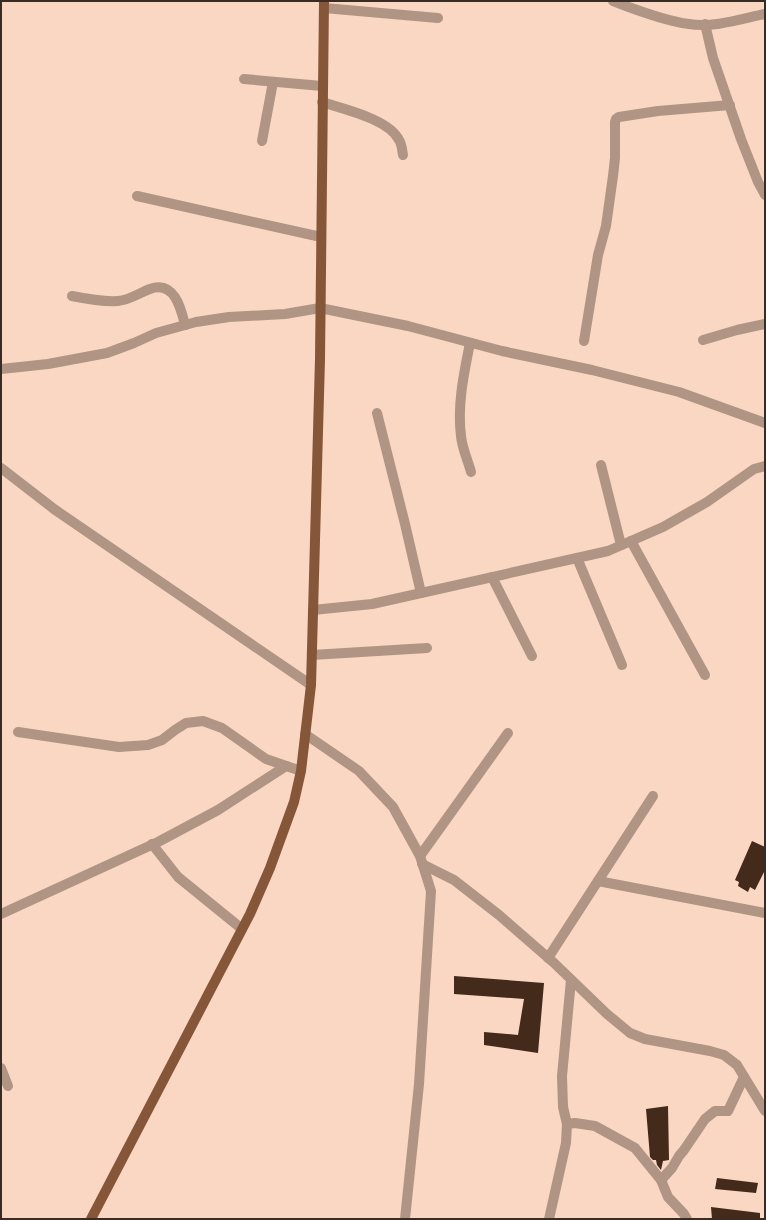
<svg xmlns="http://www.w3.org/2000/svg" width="766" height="1220" font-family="Georgia,serif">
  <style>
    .building { fill: #432a1a }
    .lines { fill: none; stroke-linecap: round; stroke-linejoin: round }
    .minor { stroke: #b09484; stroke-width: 10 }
    .major { stroke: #865639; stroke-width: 10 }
  </style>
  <rect width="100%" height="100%" fill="#f9d7c3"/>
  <g class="building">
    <path d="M752,841L765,847V870L755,890L750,887L748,892L738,886L739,882L735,880Z"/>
    <path d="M454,976L544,983L538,1053L484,1045V1032L518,1035L524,999L454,994Z"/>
    <path d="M668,1106L669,1160L663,1161L661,1170L657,1165L656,1160H653L650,1157L646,1109Z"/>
    <path d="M717,1178L758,1183L756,1193L715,1189Z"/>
    <path d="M711,1207L760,1213V1219H712Z"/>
  </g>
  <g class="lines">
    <g class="minor">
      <path d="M613,1C636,10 665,21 689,24C714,28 741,19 765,14"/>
      <path d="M324,8L438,18"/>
      <path d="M705,24L713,58L741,139L758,182L765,195"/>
      <path d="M244,79L322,86"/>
      <path d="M322,102C343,109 389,119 399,140C402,144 402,150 403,155"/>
      <path d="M262,141L273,82"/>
      <path d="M137,196L321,237"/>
      <path d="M72,296C87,299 103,302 118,301C130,300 139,293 150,289C174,280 181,308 185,325"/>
      <path d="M703,340L737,330L765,324"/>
      <path d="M584,341L598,255L606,226L613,176L615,158V122L616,119L619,117L658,111L730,105"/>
      <path d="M470,343C464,373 457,405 461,436C462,448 468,461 471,472"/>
      <path d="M1,369L48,364L107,353L134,343L156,333L196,322L229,317L285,314L320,308L408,326L502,351L592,370L679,392L765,423"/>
      <path d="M377,413L405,524L421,593"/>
      <path d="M601,465L621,545"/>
      <path d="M1,468L54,509L311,685"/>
      <path d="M631,541L705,675"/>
      <path d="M577,558L622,665"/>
      <path d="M492,577L532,656"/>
      <path d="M313,610L372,604L608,551L663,527L707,502L754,469L765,466"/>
      <path d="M312,655L427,648"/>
      <path d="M18,732L119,747L148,745L162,740L175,730L186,723L203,721L222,728L266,759L301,771"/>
      <path d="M305,734L359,771L393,807L420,856L431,891L419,1084L405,1219"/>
      <path d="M152,844L178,877L242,929"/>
      <path d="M420,856L508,733"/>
      <path d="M422,864L454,880L499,915L553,962L607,1014L630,1033L645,1039L710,1051L724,1055L737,1065L765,1111"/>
      <path d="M598,881L765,913"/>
      <path d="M1,914L158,842L218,810L286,766"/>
      <path d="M548,958L653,796"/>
      <path d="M1,1068L8,1086"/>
      <path d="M567,1124L575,1123L595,1126L635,1148L661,1180L668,1197L684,1214L687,1219"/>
      <path d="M661,1180L672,1168L679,1156L684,1150L705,1119L715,1111H728L744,1077"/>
      <path d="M549,1219L566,1143L567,1124L563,1107L562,1076L571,980"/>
    </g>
    <path class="major" d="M91,1219L250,914L270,868L294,802L301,771L311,685L320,359L324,1"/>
  </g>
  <rect width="766" height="1220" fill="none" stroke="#392c25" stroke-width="4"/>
</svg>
